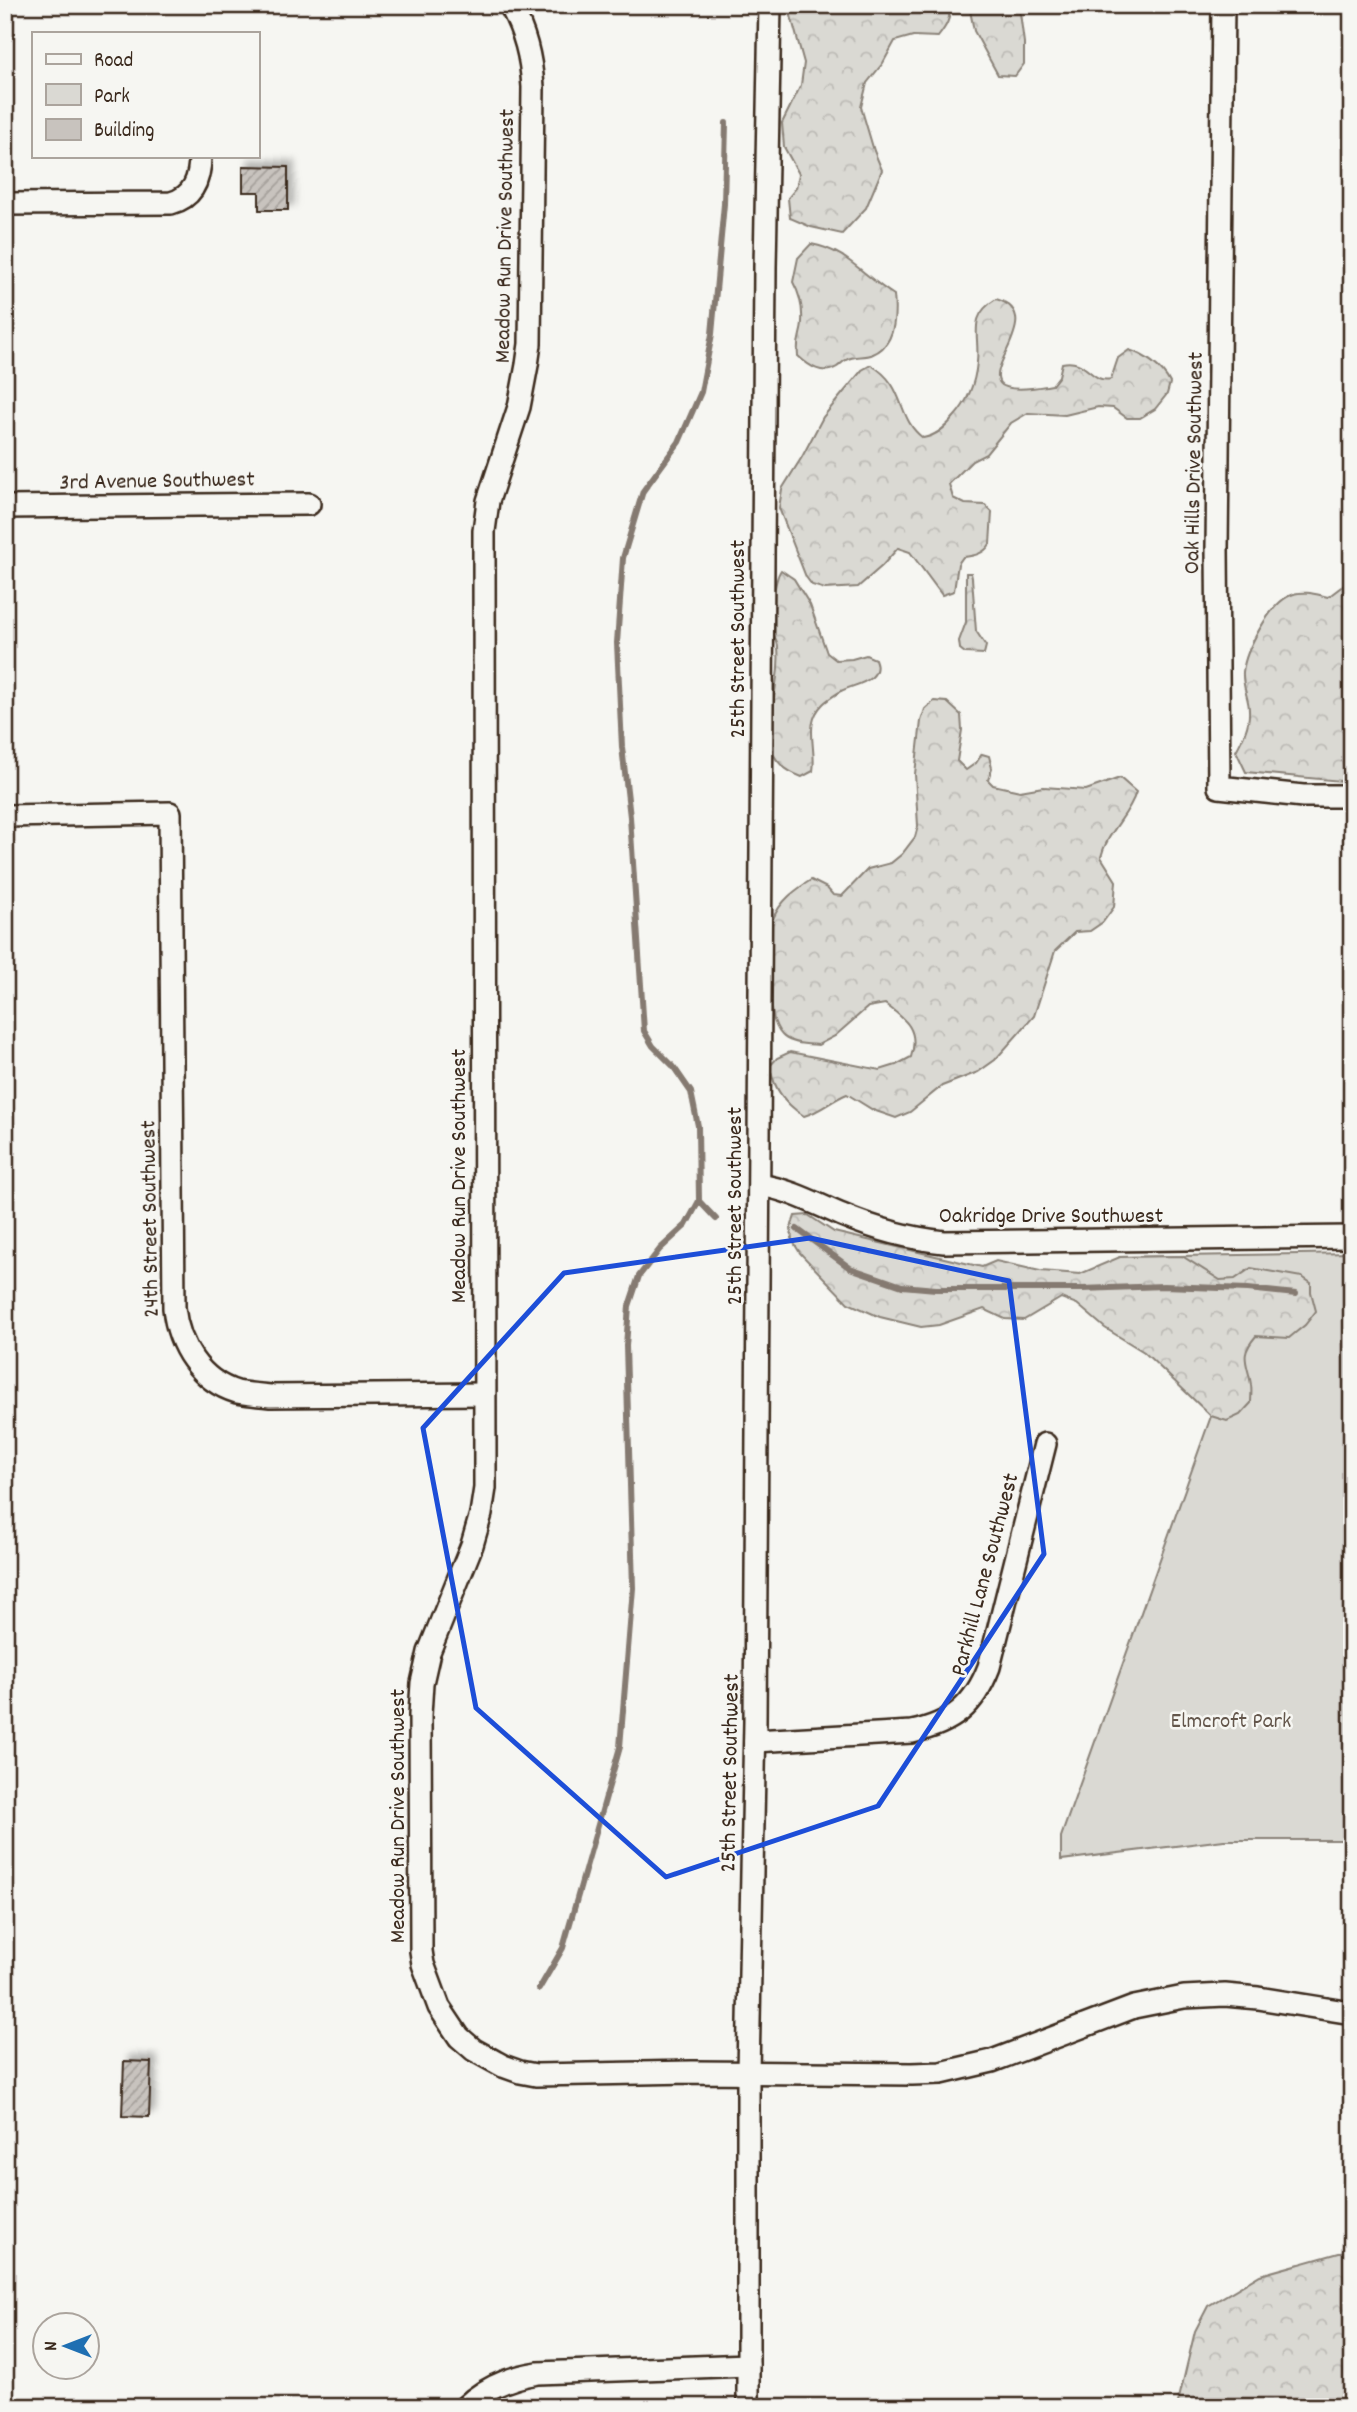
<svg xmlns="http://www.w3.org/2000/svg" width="1357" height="2412" font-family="Dekko,sans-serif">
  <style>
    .green { fill: #dad9d3; stroke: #8a8278; stroke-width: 2 }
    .forest { fill: url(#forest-crowns); stroke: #8a8278; stroke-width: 2 }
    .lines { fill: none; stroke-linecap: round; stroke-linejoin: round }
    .stream { stroke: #857a71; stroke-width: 6 }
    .building { fill: url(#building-hatch); stroke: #3b2a1e; stroke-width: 2; filter: url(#shadow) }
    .minor-casing { stroke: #3b2a1e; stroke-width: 26 }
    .minor { stroke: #f6f6f2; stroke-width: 21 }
    .marked { fill: none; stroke: #1d4ed8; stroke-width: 5; stroke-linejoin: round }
    .labels { text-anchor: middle; stroke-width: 5; stroke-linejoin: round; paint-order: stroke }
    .street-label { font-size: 23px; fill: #3b2a1e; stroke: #f6f6f2 }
    .park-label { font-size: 23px; fill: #63564b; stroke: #f6f6f2 }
  </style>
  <defs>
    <pattern id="forest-crowns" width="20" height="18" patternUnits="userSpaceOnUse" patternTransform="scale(1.75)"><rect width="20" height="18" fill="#dad9d3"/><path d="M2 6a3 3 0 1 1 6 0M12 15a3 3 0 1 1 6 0" fill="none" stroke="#bcbab5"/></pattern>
    <pattern id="building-hatch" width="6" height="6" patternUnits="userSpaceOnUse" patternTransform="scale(1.75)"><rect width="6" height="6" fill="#c8c3be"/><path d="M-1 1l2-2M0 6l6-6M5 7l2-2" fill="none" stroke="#a49f9a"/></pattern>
    <filter id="shadow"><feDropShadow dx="5.5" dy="-5.5" stdDeviation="3.5" flood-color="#0004"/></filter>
  </defs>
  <rect width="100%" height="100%" fill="#f6f6f2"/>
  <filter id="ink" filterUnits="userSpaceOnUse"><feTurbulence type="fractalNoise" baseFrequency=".0143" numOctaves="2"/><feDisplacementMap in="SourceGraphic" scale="14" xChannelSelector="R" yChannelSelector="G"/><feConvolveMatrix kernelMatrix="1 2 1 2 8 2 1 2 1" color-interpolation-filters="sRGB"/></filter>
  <g filter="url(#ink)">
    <path class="green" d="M1352,1253V1840H1224L1061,1860V1837L1220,1391L1120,1257Z"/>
    <g class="forest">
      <path d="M788,5H948C953,17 945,28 938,37L913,36L895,41L883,63L867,83L861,107L874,151L882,170L866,208L842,234L811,227L790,218L788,198L796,188L799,174L784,147L782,123L801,85L804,63Z"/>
      <path d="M969,5H1019L1024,43V64L1015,76L998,75L974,31Z"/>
      <path d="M811,244C847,250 864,277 894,295C896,315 896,345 873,354C865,358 854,355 846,360C843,361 840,365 837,367C823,376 809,366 798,356C796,339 802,335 802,322C803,308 799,293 793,282L798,258Z"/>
      <path d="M996,299C1064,319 929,408 1052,385L1059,376L1062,363C1087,357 1090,384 1111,379L1118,358L1129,350C1145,355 1162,367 1170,383L1167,394L1155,409L1140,418H1127L1113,408L1098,407L1065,415L1028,413L1011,423L986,454L972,461L949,484L953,498L965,504L985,505L992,512L990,544C984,554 974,556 963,557L958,564L954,591L942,595L910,552L898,548L882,566L858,587L825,589L812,585L806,577L779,508L782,489L802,457L823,417L862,370L871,365C907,386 896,418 923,438C936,436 945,428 954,417C968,402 975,383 977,362C980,335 967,317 996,299Z"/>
      <path d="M781,570L794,579L810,605L827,653L836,660L852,659L866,655L875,659C884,681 855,684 841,691C835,695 828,699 823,704C803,724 817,747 813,771L802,777C791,773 778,765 773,753C764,732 774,706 776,684C778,673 779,659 778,647C778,641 774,637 772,632C770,620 774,579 781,570Z"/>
      <path d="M966,573H971L972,578L976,631L986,646L984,654L965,653L960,649L959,641L966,622Z"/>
      <path d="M1344,585L1352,589V782L1246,772L1236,751C1243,738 1250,725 1249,710C1249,698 1242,687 1243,672C1245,651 1270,603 1291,595C1304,590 1315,594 1328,597Z"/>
      <path d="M934,701L947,702L961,715L962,730L957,761L966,770L976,763L982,754L989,756L992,768L988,780L993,785L1020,791L1043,787L1086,790L1120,778L1136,792C1129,816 1107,832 1101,857L1116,881L1114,907L1103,922L1090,931L1075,932L1055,951L1034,1016L995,1060L978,1072L942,1086L910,1112L896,1118L873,1110L847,1094C830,1101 822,1111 804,1116C785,1104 773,1088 770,1066L777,1058L790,1052L880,1070L896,1065L911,1057C920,1029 905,1019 885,1004L868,1007L835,1036L818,1045C808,1044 790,1044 782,1035C778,1031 774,1022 773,1016C770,997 767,936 773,919C780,901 795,890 811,880L827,888L833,895L842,896L868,869L891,863L902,854L915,837L918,826L915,774L921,721L925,709Z"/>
      <path d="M808,1215L834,1232L982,1267L996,1261L1040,1271L1080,1274L1120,1257L1182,1256L1220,1280L1235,1279L1251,1268L1302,1277L1311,1283V1292L1316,1311L1305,1325L1289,1338L1256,1336C1238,1357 1248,1362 1251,1385C1252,1391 1251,1397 1251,1403L1240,1415L1227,1421L1211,1416L1144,1352L1105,1328L1077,1304L1061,1298L1024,1320L1005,1319L984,1309L939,1325L921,1327L880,1317L848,1303L800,1253L792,1240L791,1228L795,1216Z"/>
      <path d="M1352,2252V2407H1177L1195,2331L1208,2306L1260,2275L1339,2253Z"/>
    </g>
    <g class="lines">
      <g class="stream">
        <path d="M699,1201L716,1219"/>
        <path d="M797,1229L850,1268L902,1286L936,1289H1082L1164,1286L1248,1289L1296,1294"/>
        <path d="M539,1989L563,1948L620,1747L633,1588L626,1346L629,1306L639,1276L660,1249L686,1225L699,1201L698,1126L691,1092L673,1066L653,1046L644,1031L630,817L622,747L617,643L623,558L643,491L679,442L701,392L712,334L724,204L726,123"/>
      </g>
    </g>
    <g class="building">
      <path d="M243,166L288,167V210H259V192H243Z"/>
      <path d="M124,2061L151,2062L149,2117L122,2116Z"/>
    </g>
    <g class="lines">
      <defs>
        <g id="minor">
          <path d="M510,5C525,32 531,57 533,87L530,344L527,365L519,407L488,501L484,531L485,1488L481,1514L472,1545L429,1652L422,1683L420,1715L421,1951L423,1964L439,2007L459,2037L474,2050L503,2066L520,2072L536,2075L692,2072L912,2074L941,2073L992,2061L1134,2007L1184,1997L1225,1995L1258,1998L1352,2013"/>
          <path d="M1223,5L1217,548L1219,787L1303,796H1352"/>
          <path d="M5,204L171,203C194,197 200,178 200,156"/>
          <path d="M5,507L309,504"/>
          <path d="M5,816L170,813L174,1308C178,1345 200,1381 237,1392C248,1394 259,1395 270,1396L483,1394"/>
          <path d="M760,1185C790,1190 814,1203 842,1215C875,1229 908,1238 944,1242L1352,1237"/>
          <path d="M755,1741L912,1732C953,1723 974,1706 989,1667L1045,1444"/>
          <path d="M465,2407C485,2388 511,2377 538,2373L748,2365"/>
          <path d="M748,2407V2072L755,1722L765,267L770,5"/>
        </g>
      </defs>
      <use href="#minor" class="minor-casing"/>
      <use href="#minor" class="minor"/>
    </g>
  </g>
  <path class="marked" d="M810,1238L1009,1281L1044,1554L878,1806L666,1877L476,1708L423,1428L564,1273Z"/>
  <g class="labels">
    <g class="street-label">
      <text transform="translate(503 236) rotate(-89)" y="8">Meadow Run Drive Southwest</text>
      <text transform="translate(1192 463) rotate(-89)" y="8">Oak Hills Drive Southwest</text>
      <text transform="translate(157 479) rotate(-1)" y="8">3rd Avenue Southwest</text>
      <text transform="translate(736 639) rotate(-90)" y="8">25th Street Southwest</text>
      <text transform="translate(457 1176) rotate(-90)" y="8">Meadow Run Drive Southwest</text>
      <text transform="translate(733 1206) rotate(-90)" y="8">25th Street Southwest</text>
      <text x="1051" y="1222">Oakridge Drive Southwest</text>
      <text transform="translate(148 1219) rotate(-91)" y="8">24th Street Southwest</text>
      <text transform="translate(983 1574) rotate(-75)" y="8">Parkhill Lane Southwest</text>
      <text transform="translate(728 1773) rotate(-89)" y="8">25th Street Southwest</text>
      <text transform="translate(396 1816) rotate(-90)" y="8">Meadow Run Drive Southwest</text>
    </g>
    <g class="park-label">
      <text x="1231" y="1727">Elmcroft Park</text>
    </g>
  </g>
  <rect width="1357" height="2412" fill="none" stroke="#f6f6f2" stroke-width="28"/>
  <rect x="14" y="14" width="1329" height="2384" fill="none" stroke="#3b2a1e" stroke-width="2.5" filter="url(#ink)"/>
  <rect x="32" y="32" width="228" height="126" fill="#f6f6f2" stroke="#aba49d" stroke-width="2"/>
  <rect x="46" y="54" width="35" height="10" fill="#f6f6f2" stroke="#aba49d" stroke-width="2"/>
  <text x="94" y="66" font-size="21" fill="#3b2a1e">Road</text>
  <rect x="46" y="84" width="35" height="21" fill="#dad9d3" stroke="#aba49d" stroke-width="2"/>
  <text x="94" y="102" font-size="21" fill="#3b2a1e">Park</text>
  <rect x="46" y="119" width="35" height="21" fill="#c8c3be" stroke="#aba49d" stroke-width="2"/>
  <text x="94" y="136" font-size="21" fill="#3b2a1e">Building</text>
  <g transform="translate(66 2346) rotate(270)"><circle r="33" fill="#f6f6f2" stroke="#aba49d" stroke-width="2"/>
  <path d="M0-5L12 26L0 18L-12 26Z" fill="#1f6fb2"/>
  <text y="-10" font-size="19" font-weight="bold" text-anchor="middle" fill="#3b2a1e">N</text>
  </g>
</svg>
